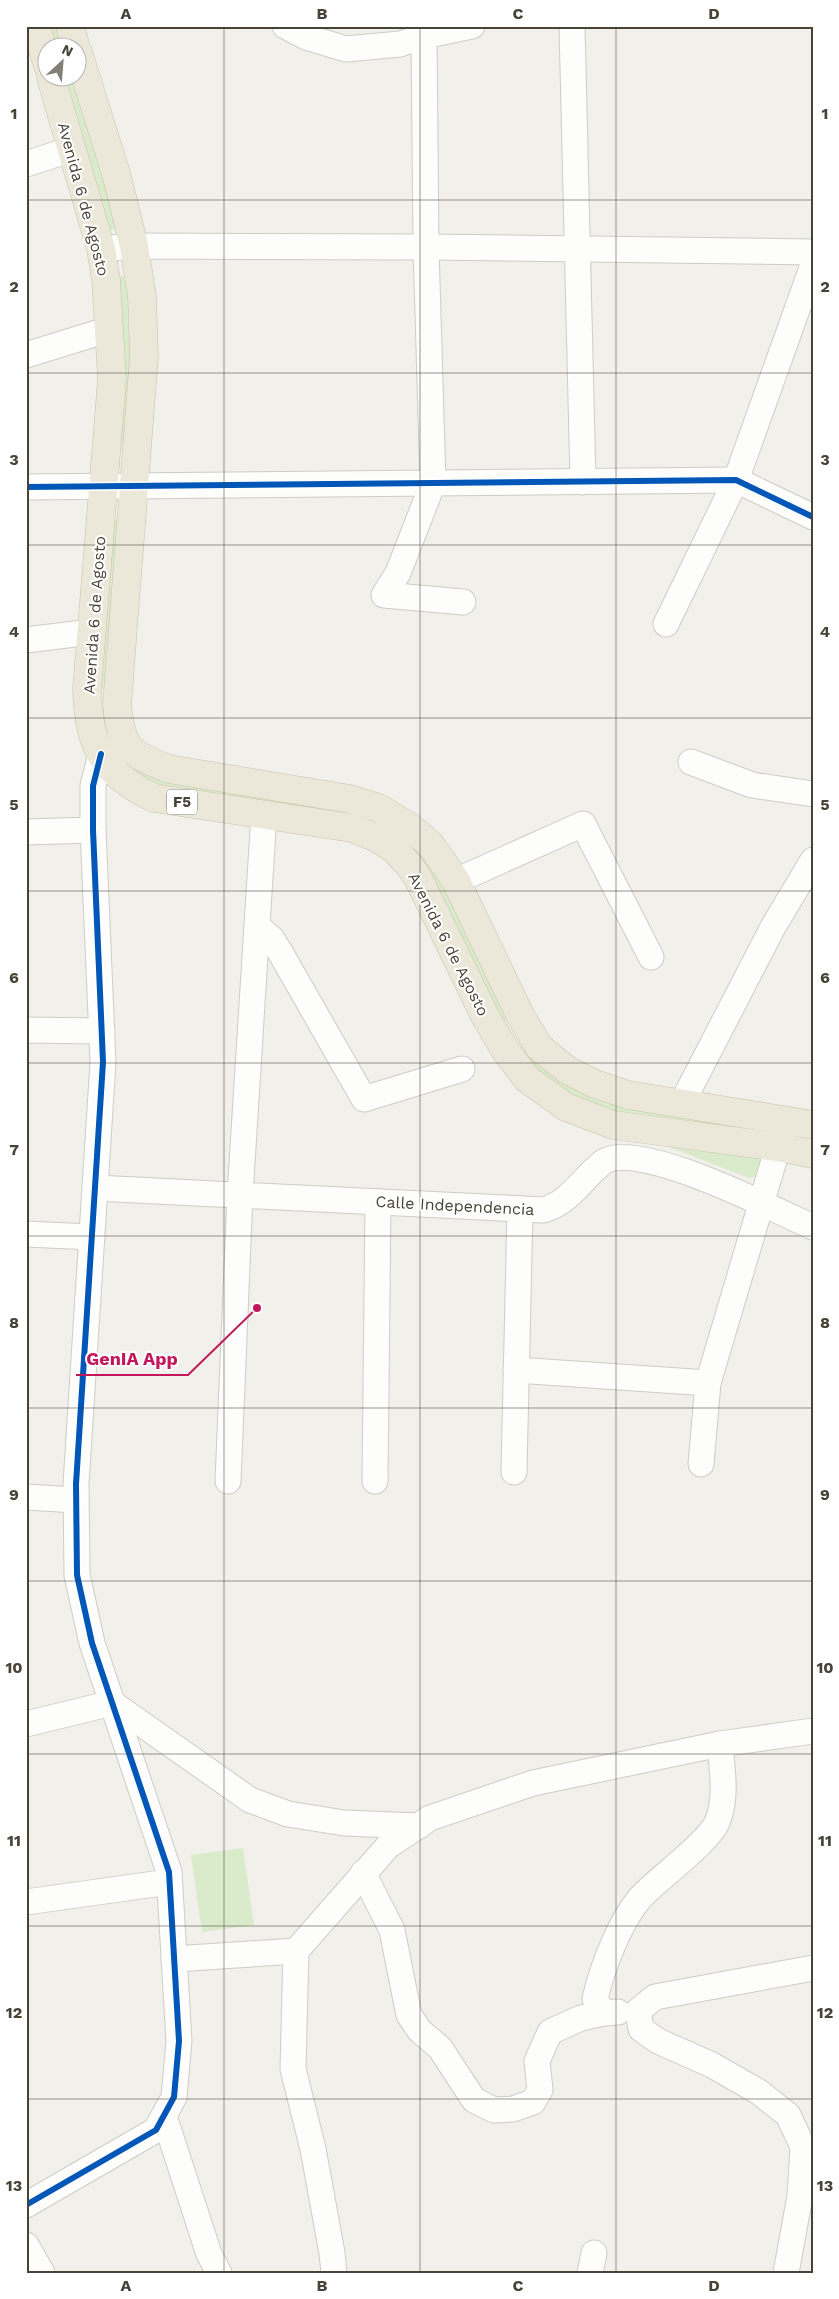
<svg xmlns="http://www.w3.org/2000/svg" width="839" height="2299" font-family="'Work Sans',sans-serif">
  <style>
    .green { fill: #daebcc }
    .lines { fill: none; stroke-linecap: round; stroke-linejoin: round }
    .minor-casing { stroke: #cdccc7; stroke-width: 27 }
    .highway-casing { stroke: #c8c1a7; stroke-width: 29 }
    .minor { stroke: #fdfdfc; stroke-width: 25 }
    .highway { stroke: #ebe8da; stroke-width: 28 }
    .cycleway-casing { stroke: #fff; stroke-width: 9 }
    .cycleway { stroke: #0057b8; stroke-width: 6 }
    .grid { fill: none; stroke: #474337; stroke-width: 1; stroke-opacity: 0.55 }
    .labels { text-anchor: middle; stroke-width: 4; stroke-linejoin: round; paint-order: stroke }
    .shield { fill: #fff; stroke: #7e7b73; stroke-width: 1 }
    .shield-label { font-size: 15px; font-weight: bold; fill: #474337 }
    .street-label { font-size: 16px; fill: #474337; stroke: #fff }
    .leader { fill: none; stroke: #c2185b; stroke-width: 2 }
    .callout-dot { fill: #c2185b; stroke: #fff; stroke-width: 2 }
    .callout-label { font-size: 18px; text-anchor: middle; font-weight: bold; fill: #c2185b; stroke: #fff; stroke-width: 4; stroke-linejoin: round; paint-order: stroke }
    .neatline { fill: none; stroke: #474337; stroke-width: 2 }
    .grid-label { font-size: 16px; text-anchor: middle; font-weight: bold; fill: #474337 }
  </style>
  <rect width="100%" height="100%" fill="#f1f0eb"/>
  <g class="green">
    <path d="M48,26H62L68,47H55Z"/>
    <path d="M63,78H77L120,228L107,231Z"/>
    <path d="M116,276H129L133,311L129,447L117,446Z"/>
    <path d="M113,519L125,520L109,690L97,689Z"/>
    <path d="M137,768L340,808L386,822L382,832L162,787L132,776Z"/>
    <path d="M421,847L431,860L508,1019L500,1024L412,854Z"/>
    <path d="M527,1048L748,1124L747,1133L612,1114L556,1089L518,1054Z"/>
    <path d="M685,1146L755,1155L761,1161V1169L757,1176L749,1178L669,1147Z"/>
    <path d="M243,1848L254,1925L202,1932L191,1855Z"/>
  </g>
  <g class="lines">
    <defs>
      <g id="minor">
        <path d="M285,26L306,37L346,49L400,44L424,36L472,26"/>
        <path d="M572,26L583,482"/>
        <path d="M424,36L426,247L433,483L398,573L384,595L463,602"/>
        <path d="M26,164L72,149"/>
        <path d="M101,249L134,246L426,247L813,252"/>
        <path d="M26,355L110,329"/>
        <path d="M26,487L736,480L813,517"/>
        <path d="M666,624L736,480L813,265"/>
        <path d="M26,640L91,632"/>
        <path d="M691,762L752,785L813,794"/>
        <path d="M26,832L93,830"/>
        <path d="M456,881L583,824L651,957"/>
        <path d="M257,926L272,939L280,952L364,1099L462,1069"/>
        <path d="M26,1030L102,1031"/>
        <path d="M682,1103L773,927L813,860"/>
        <path d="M95,1188L543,1210C564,1205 578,1186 593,1171C597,1168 601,1163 605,1161C642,1141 774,1210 813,1227"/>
        <path d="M26,1234L92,1237"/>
        <path d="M516,1370L708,1383"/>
        <path d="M701,1464L708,1383L778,1147L781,1128"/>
        <path d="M514,1472L520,1209"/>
        <path d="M228,1481L240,1195L264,814"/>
        <path d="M375,1481L378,1202"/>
        <path d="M26,1497L76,1500"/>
        <path d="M26,1724L112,1703L250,1800L288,1814L344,1823L419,1826"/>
        <path d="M363,1873L392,1930L409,2015L420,2031L440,2048L474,2100L494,2110L513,2109L533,2102L540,2090L537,2061L550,2032L581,2018L603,2013"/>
        <path d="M26,1902L169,1882"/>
        <path d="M296,1951L388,1846L430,1818L533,1783L720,1744L813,1731"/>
        <path d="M174,1959L296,1951L293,2069L313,2149L332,2253L334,2273"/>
        <path d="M618,2012L603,2013L595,1999C602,1968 619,1923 640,1898C657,1879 711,1841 718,1820C727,1795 722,1770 720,1744"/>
        <path d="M164,2116L209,2254L219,2273"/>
        <path d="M26,2205L156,2130L174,2097L179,2041L169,1872L92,1643L77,1575L76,1484L103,1062L93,830V786L101,754"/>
        <path d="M26,2245L42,2273"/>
        <path d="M590,2273L594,2253"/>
        <path d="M786,2273L800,2196L803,2147L788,2115L759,2092L712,2065L658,2041L641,2029L638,2011L655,1997L813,1968"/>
      </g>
      <g id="highway">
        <path d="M36,26L48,66"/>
        <path d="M70,26L76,48"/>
        <path d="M78,52L117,177L134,246L142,296L144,357L117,705C122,750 129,753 169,769L350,799L379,808L410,827L430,844L456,881L520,1015L539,1047L567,1070L595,1084L628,1095L813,1125"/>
        <path d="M51,78L101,249L106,280L112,379L87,689C88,745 103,774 154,798L352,828L377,838L394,849L409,865L418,878L485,1016L505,1050L527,1079L566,1107L613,1125L778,1147L813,1154"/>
      </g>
    </defs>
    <use href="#minor" class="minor-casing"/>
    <use href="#highway" class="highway-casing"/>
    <use href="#minor" class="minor"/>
    <use href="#highway" class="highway"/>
    <defs>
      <g id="cycleway">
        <path d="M26,487L736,480L813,517"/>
        <path d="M26,2205L156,2130L174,2097L179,2041L169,1872L92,1643L77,1575L76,1484L103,1062L93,830V786L101,754"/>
      </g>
    </defs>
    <use href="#cycleway" class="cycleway-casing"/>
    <use href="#cycleway" class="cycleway"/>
  </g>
  <path class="grid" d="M224,26V2273M420,26V2273M616,26V2273M26,200H813M26,373H813M26,545H813M26,718H813M26,891H813M26,1063H813M26,1236H813M26,1408H813M26,1581H813M26,1754H813M26,1926H813M26,2099H813"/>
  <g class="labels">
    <rect class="shield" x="167" y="789.5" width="30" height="25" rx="4"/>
    <g class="shield-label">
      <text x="182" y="807">F5</text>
    </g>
    <g class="street-label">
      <text transform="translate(84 199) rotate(75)" y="6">Avenida 6 de Agosto</text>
      <text transform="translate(94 615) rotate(-86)" y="6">Avenida 6 de Agosto</text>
      <text transform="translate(449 944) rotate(63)" y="6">Avenida 6 de Agosto</text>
      <text transform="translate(455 1205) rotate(3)" y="6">Calle Independencia</text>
    </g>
  </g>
  <path class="leader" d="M257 1308L188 1375H76"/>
  <circle class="callout-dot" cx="257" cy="1308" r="5"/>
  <g class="callout-label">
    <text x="132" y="1365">GenIA App</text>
  </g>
  <rect width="839" height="2299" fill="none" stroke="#ffffff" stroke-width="55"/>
  <g transform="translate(62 62) rotate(26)"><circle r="24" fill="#ffffff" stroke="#b5b4af"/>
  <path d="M0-4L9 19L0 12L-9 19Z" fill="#828076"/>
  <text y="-8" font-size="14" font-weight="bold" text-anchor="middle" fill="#474337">N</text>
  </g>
  <rect x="28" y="28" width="784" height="2244" class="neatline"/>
  <g class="grid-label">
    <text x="126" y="19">A</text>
    <text x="322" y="19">B</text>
    <text x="518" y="19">C</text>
    <text x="714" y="19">D</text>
    <text x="14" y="119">1</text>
    <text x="825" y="119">1</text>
    <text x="14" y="292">2</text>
    <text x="825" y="292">2</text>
    <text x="14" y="465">3</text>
    <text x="825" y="465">3</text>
    <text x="14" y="637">4</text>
    <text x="825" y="637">4</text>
    <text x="14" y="810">5</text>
    <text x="825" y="810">5</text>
    <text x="14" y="983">6</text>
    <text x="825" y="983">6</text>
    <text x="14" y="1155">7</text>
    <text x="825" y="1155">7</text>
    <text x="14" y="1328">8</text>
    <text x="825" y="1328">8</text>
    <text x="14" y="1500">9</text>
    <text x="825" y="1500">9</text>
    <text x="14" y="1673">10</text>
    <text x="825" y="1673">10</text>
    <text x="14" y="1846">11</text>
    <text x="825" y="1846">11</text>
    <text x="14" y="2018">12</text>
    <text x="825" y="2018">12</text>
    <text x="14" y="2191">13</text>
    <text x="825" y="2191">13</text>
    <text x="126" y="2291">A</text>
    <text x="322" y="2291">B</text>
    <text x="518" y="2291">C</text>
    <text x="714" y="2291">D</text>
  </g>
</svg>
